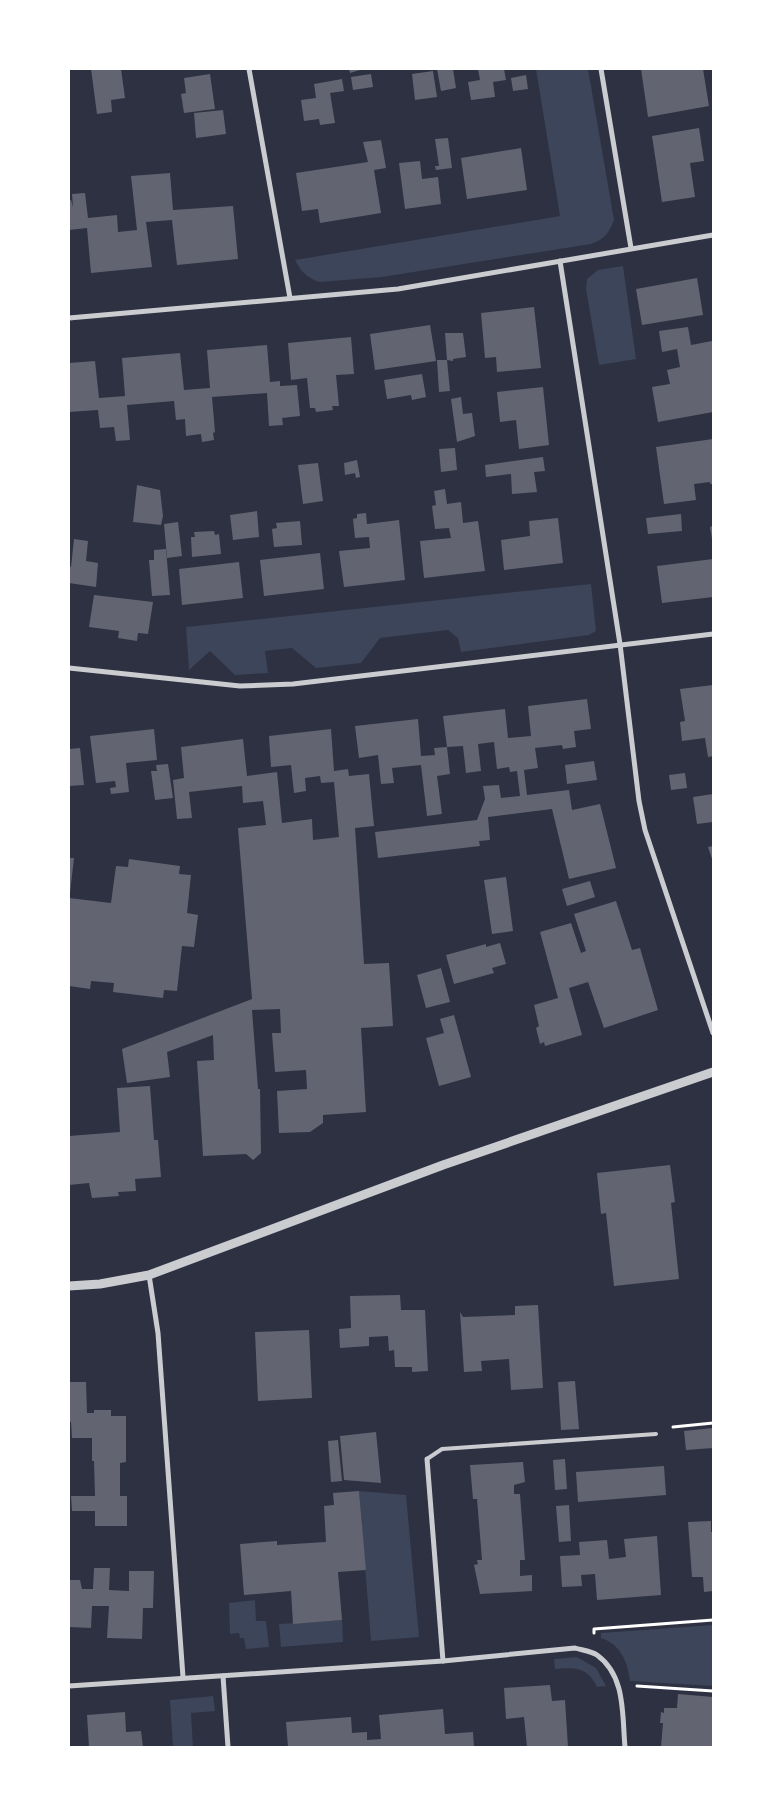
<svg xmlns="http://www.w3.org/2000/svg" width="782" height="1816" font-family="Quicksand,sans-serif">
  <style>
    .green { fill: #3c4559 }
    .building { fill: #626471 }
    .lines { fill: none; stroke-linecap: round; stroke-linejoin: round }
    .path { stroke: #fff; stroke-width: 3 }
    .service { stroke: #caccd0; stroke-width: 4 }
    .minor { stroke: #caccd0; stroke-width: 5 }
    .tertiary { stroke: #caccd0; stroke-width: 9 }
  </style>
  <rect width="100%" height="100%" fill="#2d3142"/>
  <g class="green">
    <path d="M536,69H588L614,220C609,233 605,239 591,244L382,277L320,282C307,278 301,272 295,260L560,216Z"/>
    <path d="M623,266L636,359L599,365L586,289L587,279L598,270Z"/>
    <path d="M591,584L596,631L589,635L461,652L458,638L448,630L380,638L361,663L316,668L292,648L265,651L268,673L235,675L210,651L189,670L186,627Z"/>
    <path d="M359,1491L406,1495L419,1637L371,1641Z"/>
    <path d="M255,1600L256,1621H266L269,1647L246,1649L244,1638H240L239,1633L230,1634L229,1603Z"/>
    <path d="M342,1620L343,1642L281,1647L279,1624Z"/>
    <path d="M713,1625V1686L630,1681C628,1662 620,1644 601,1638V1633Z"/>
    <path d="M577,1657L596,1668L606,1686L597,1687C588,1667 574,1667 555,1669L554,1659Z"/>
    <path d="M213,1696L215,1711L191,1713L193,1747H173L170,1700Z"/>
  </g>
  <g class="building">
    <path d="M91,69H121L125,98L111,100L112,112L97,114Z"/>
    <path d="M349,69H363L350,73Z"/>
    <path d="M437,69H453L456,88L441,91Z"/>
    <path d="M478,69H504L506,80L493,82L495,97L471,100L468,82L480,80Z"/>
    <path d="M641,69H703L709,106L648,117Z"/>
    <path d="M433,71L437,97L415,100L412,74Z"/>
    <path d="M210,74L215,109L184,113L181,94L186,93L184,78Z"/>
    <path d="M371,74L373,87L353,90L351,77Z"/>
    <path d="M526,75L528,89L513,91L511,78Z"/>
    <path d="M342,79L344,91L330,93L335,123L320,125L319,119L304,121L301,100L316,98L314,84Z"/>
    <path d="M223,110L226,134L196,138L194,113Z"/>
    <path d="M699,128L704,161L690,163L695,197L662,202L652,136Z"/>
    <path d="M448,138L452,168L436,170L435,166H439L435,139Z"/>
    <path d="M381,140L386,168L374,170L381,213L320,223L318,209L302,211L296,173L368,162L363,142Z"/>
    <path d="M521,148L527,190L467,199L461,158Z"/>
    <path d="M420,161L422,179L438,177L441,204L405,209L399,163Z"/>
    <path d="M170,173L173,210L233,206L238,259L177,265L172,220L146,222L152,267L91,273L87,228L69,230V200H71L73,207L72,194L85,193L88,218L117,215L118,232L137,230L131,176Z"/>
    <path d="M697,278L703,315L642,325L636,289Z"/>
    <path d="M534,307L541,368L497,372L496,357L485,358L481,313Z"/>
    <path d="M430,325L436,361L375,370L370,334Z"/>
    <path d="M688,327L691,345L712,341L713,412L658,422L652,387L670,384L667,370L680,367L677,349L662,352L659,331Z"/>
    <path d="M445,333H463L466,357L453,359V361L447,360Z"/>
    <path d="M351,337L354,374L336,375L339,406H332L333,410L316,412L315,408H310L307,378L291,380L288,343Z"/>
    <path d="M267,345L270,382L280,381V386L297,385L300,416L282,418L283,425L269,426L267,393L212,397L215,432L213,433L214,440L202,442L201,434L186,436L185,419L176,420L174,401L127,405L130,440L116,441L114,427L100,428L98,410L69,412V363L95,361L99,398L125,396L122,358L180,353L184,390L210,388L207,350Z"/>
    <path d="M437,360H447L450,391L439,392Z"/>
    <path d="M422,374L426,397L412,400L411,395L387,399L384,380Z"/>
    <path d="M543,387L549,445L519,449L516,420L500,422L497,392Z"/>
    <path d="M461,397L463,414L472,413L475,436L457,442L451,399Z"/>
    <path d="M713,439V484H710V482L694,484L696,500L664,504L656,447Z"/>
    <path d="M455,448L457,470L441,472L439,449Z"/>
    <path d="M543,457L545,471L534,472L537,492L512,494L511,474L486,477L485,465Z"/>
    <path d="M357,460L360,477L356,478L355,473L345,475L344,463Z"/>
    <path d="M318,463L323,501L303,504L298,465Z"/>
    <path d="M137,485L160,490L163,516L161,525L133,522Z"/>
    <path d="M445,489L447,504L461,502L463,523L478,521L485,571L424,578L420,541L451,538L449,528L435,529L432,506L436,505L434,491Z"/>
    <path d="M257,511L259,537L233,540L230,515Z"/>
    <path d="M366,513L367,524L399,520L405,580L344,587L339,551L370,548L369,537L355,538L353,519L357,518V514Z"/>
    <path d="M681,514L682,531L648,534L646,518Z"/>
    <path d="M558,518L563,563L504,570L501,540L530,536L529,521Z"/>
    <path d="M300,521L302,545L274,547L272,529L277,528L276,523Z"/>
    <path d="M178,522L182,556L167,558L164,524Z"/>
    <path d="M713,526V539H712L710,527Z"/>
    <path d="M214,531L215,535L219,534L221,554L192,557L191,537H195L194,532Z"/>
    <path d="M74,539L88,541L86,561L98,563L96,587L69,583V566L71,567Z"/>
    <path d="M166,549L170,595L152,596L149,560H154V550Z"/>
    <path d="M320,553L324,589L264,596L260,560Z"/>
    <path d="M713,559V597L662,603L657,566Z"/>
    <path d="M239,562L243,598L182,605L179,569Z"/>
    <path d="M94,595L153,602L148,634L138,633L137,641L118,638L119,631L89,627Z"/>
    <path d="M713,685V756L708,757L705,738L682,741L680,722L685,721L680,689Z"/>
    <path d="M587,699L591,729L574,731L576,747L563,749L562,745L535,748L538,768L524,770L527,795L569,790L572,810L600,804L616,868L569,879L552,809L488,817L490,840L479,841L480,846L378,858L375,832L477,820L485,799L483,786L499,785L501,798L520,796L517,771L510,772L509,767L497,769L494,742L478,744L481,771L466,773L463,746L447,747L443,716L505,709L508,738L531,736L528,706Z"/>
    <path d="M418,719L421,756L435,755L434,748L447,747L450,774L437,776L442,814L427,816L421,765L392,768L394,783L381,784L378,755L359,758L355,726Z"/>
    <path d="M154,729L157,760L126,763L129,792L111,794L110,788L116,787L115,781L96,783L90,736Z"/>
    <path d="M331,729L334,771L348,769L349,776L369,774L374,826L355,828L364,964L389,963L393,1026L361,1028L366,1112L323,1115V1123L310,1132L279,1133L277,1091L307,1089L306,1070L275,1072L272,1033H281L280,1009L252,1010L258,1089H260L261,1153L253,1160L246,1154L203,1156L197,1061L214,1060L213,1035L167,1052L170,1077L127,1083L122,1049L252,999L238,828L266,825L263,801L243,803L242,786L189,792L192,818L177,819L173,780L184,778L181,747L243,739L247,776L277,772L282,823L312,819L313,840L339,837L334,782L321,783L320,776L305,778L306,791L294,793L291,765L271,767L269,736Z"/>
    <path d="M80,748L84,785L69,786V749Z"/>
    <path d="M594,761L597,780L567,784L565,765Z"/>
    <path d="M168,764L173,798L155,800L151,771H157L156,765Z"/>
    <path d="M685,773L687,788L671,790L669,775Z"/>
    <path d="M713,794V822L697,824L693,797Z"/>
    <path d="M713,846V862L708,847Z"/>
    <path d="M69,858H74L70,893H69Z"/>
    <path d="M129,859L180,866L179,874L191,875L187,913L198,915L194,947L182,946L177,991L164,990L163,998L113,992L114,983L91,981L90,989L69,986V898L111,903L116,866L128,867Z"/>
    <path d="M506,877L513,931L492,934L484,880Z"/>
    <path d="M590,881L595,897L567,906L562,889Z"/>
    <path d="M616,901L632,950L640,948L658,1010L604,1028L588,982L569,988L582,1035L545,1046L544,1042L540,1044L536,1028L539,1026L534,1005L558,998L540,932L571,923L581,953L586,951L574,914Z"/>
    <path d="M500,943L506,964L492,968L494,973L454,984L446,955L486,944V947Z"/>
    <path d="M441,968L450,1002L426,1008L417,975Z"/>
    <path d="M454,1015L471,1077L439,1086L426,1038L444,1033L440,1019Z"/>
    <path d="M150,1086L154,1140H158L161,1177L135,1179L136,1191L118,1192L119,1196L92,1198L89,1183L69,1185V1136L120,1132L117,1088Z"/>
    <path d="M670,1165L675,1202L671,1203L679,1279L614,1286L606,1213L601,1214L597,1173Z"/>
    <path d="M400,1295L401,1310H425L428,1371L412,1372V1367H395L394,1350L389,1351L388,1336L369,1337V1346L340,1348L339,1329L351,1328L350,1296Z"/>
    <path d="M538,1305L543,1388L511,1390L509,1359L481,1361L482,1371L464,1372L460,1312L463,1317L515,1315V1306Z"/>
    <path d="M309,1330L312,1398L258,1401L255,1332Z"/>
    <path d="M575,1381L579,1429L561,1430L558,1382Z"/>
    <path d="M69,1382H86L87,1413H94V1410H111V1416H126V1462L120,1463V1496H127V1526H95V1511H72L71,1496H95L94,1461H92V1438H72L71,1422H69Z"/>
    <path d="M713,1428V1448L686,1450L684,1431Z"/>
    <path d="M376,1432L381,1483L344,1480L340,1436Z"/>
    <path d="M338,1440L342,1481L331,1482L328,1441Z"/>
    <path d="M565,1459L567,1489L555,1490L553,1460Z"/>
    <path d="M523,1462L525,1482L514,1485V1494H520L525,1560H520V1576L532,1575V1591L480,1594L474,1565L478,1564L477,1560H482L477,1499H473L470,1465Z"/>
    <path d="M664,1466L666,1495L578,1502L576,1472Z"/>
    <path d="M359,1491L366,1570L338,1572L342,1620L293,1624L291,1591L244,1595L240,1544L277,1541V1545L326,1542L324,1506L334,1505L333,1493Z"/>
    <path d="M569,1505L571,1541L559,1542L556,1506Z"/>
    <path d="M711,1521V1532H713V1591L704,1592L703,1577H692L688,1522Z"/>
    <path d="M657,1536L661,1595L597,1600L595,1574L581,1575L582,1586L562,1587L560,1556L580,1555L579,1542L607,1540L609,1559L626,1557L624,1539Z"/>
    <path d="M94,1568H110L109,1590L129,1591V1571H154L153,1608H143L142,1639L107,1638L109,1606H92L91,1628L69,1627V1580H80L82,1589H93Z"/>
    <path d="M550,1685L552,1701L565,1700L568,1747H527L524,1717L506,1719L504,1688Z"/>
    <path d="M678,1694L713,1697V1747H661L663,1723H660L661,1712L664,1713V1708H677Z"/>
    <path d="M443,1709L445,1734L473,1732L474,1747H288L286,1722L351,1717L352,1733L367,1732V1740L381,1739L379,1715Z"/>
    <path d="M125,1712L126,1732L141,1731L143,1747H89L87,1715Z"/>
  </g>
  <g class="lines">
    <g class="path">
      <path d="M673,1427L713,1423"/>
      <path d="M594,1633V1629L713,1620"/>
      <path d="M637,1686L713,1691"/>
    </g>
    <path class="service" d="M427,1459L442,1449L656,1434"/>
    <g class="minor">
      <path d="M249,69L290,298"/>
      <path d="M601,69L631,248"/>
      <path d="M560,261L620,644L639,801L645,830L713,1033"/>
      <path d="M69,318L398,289L713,235"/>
      <path d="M69,668L240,686L293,684L713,634"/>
      <path d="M149,1275L158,1333L183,1677"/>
      <path d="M427,1459L443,1661"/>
      <path d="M223,1676L228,1747"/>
      <path d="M69,1686L443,1661L575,1648C581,1650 591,1651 597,1655C626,1676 622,1715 625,1747"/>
    </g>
    <path class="tertiary" d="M69,1286L100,1284L149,1275L443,1165L713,1072"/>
  </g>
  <rect width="782" height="1816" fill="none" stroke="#ffffff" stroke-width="140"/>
</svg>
